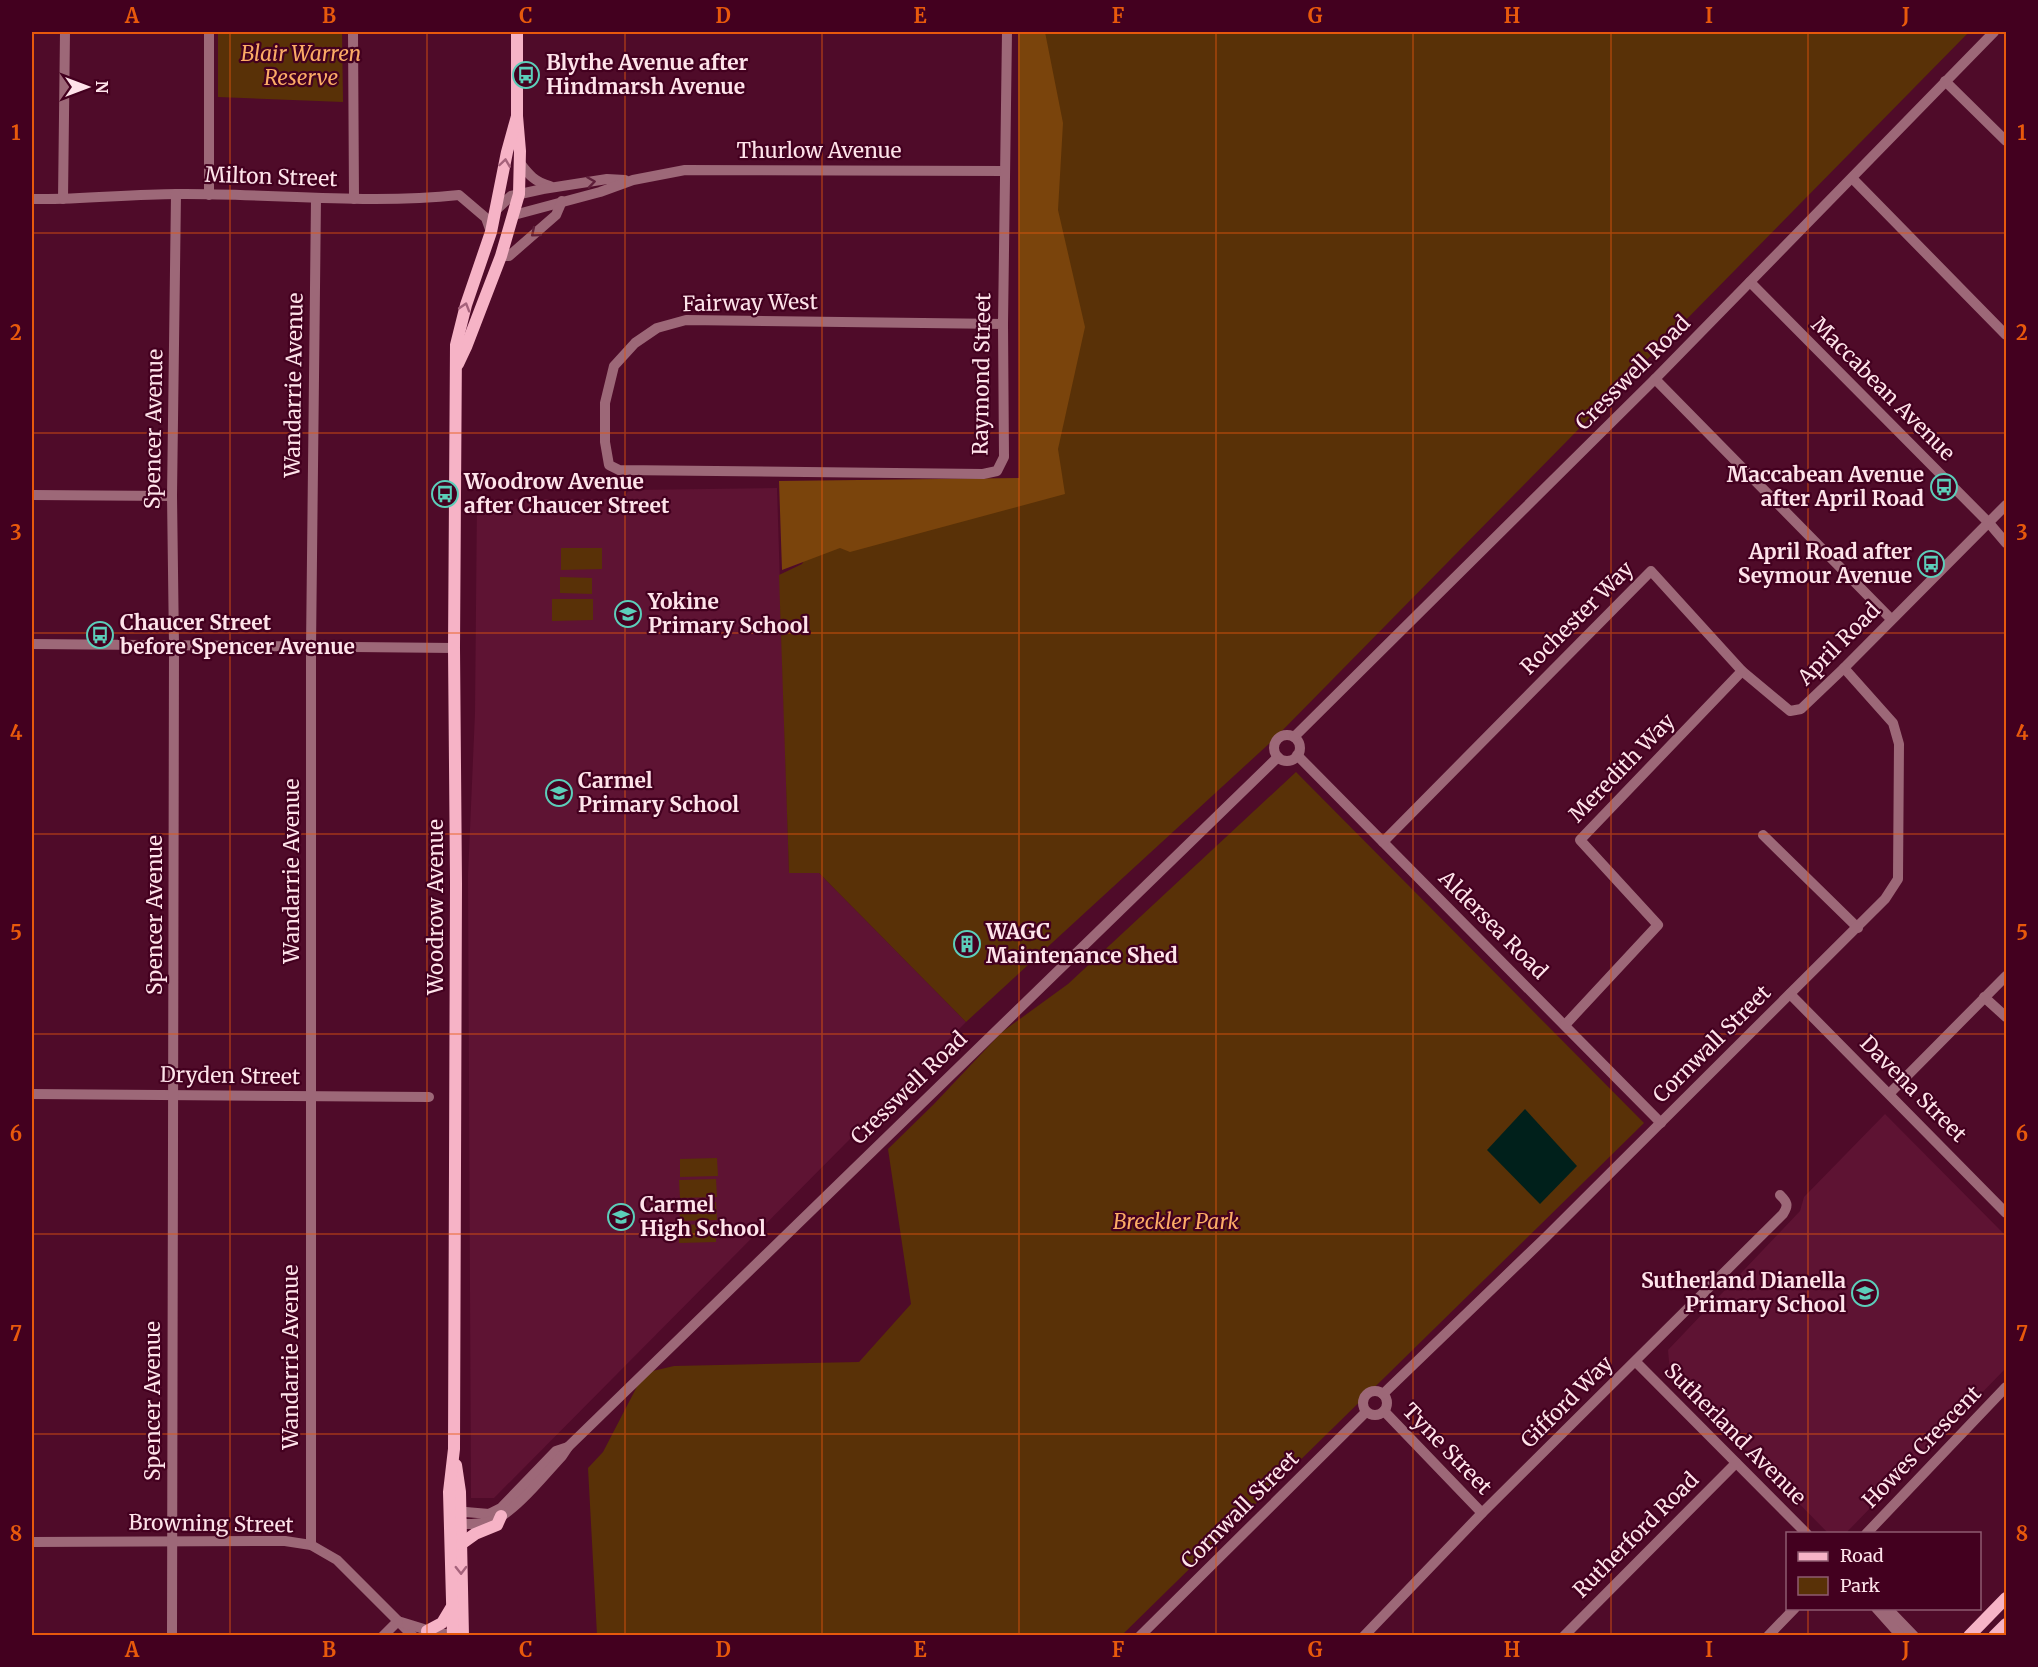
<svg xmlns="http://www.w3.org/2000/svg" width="2038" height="1667" font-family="Merriweather,serif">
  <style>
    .built { fill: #5e1333 }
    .green { fill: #593107 }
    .forest { fill: #7a440c }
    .water { fill: #00201b }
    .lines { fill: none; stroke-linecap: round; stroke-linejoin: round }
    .minor { stroke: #9d6878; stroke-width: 10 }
    .major { stroke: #f6b3c6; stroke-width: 12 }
    .oneway { stroke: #a5627b }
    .oneway2 { stroke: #5e1f3a }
    .grid { fill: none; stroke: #e8590c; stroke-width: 1.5; stroke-opacity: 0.55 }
    .labels { text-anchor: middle; stroke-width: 4.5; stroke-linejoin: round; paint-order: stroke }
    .park-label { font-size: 21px; font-style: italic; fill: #fcac66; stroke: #43001f }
    .poi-label { font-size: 21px; font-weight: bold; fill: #fee3ea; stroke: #43001f; text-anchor: start }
    .street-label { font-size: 21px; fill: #fee3ea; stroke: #43001f }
    .neatline { fill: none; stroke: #e8590c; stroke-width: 2 }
    .grid-label { font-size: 20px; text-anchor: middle; font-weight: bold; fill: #e8590c }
  </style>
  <rect width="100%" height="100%" fill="#4f0b29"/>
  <g class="built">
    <path d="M777,488L789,872L819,873L966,1022L494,1498H471L468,876L475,713L477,499H623L629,490Z"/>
    <path d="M1885,1114L2006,1236V1368L1846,1533H1828L1670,1373L1668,1350L1800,1211L1804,1197Z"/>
  </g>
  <g class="green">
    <path d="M218,32H342L343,102L218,97Z"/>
    <path d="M1024,32H1969L1272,741L966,1022L819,873H789L779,575L802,564L816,541L1028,488Z"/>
    <path d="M561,548H602V569L561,570Z"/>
    <path d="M560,577L592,578V594L560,593Z"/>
    <path d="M552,599H593V620L552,621Z"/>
    <path d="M1296,772L1644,1123L1122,1635H597L588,1468L603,1452L644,1373L674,1366L859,1362L911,1304L888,1149L934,1104L1002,1032L1068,984Z"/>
    <path d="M717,1158L718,1176L680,1177V1159Z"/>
    <path d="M716,1179L717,1197L680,1198L679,1180Z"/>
    <path d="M716,1202L717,1220L680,1221L679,1203Z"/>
    <path d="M716,1224V1242L679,1243V1225Z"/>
  </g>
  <path class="forest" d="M1018,32H1045L1063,123L1058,210L1085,327L1058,449L1065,494L850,552L840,548L782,570L779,481L1019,478Z"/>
  <path class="water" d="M1525,1109L1577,1166L1540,1204L1487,1150Z"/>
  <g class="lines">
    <g class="minor">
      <path d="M209,32V195"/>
      <path d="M353,32L354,199"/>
      <path d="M1945,81L2006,141"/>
      <path d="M520,163C529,175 535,182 550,186"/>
      <path d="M1852,178L2006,335"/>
      <path d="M32,199C80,200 129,194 177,194C271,193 366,205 459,195L486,218L491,232"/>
      <path d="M63,199L65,32"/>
      <path d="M497,209L511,196L543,189L607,179L625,180"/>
      <path d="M514,215L600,192L633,180L685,170L1005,171"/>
      <path d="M501,256H509L556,215L562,201"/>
      <path d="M1750,282L1989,523L2006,543"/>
      <path d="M1003,324L686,320L657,328L635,343L614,366L605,403V442L609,465L619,470L983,474L997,471L1004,457L1003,324L1007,32"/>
      <path d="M1655,379L1891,619"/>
      <path d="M32,495L172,496"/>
      <path d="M32,644L454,648"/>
      <circle cx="1287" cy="748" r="13"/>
      <path d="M1294,737L1655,379L1994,32"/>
      <path d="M1297,755L1661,1123"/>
      <path d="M1763,835L1858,928"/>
      <path d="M1383,842L1651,571L1742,671L1790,711L1801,709L1844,668L2006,505"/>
      <path d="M1790,994L2006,1213"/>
      <path d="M1984,997L2006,1017"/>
      <path d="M1565,1025L1658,925L1580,840L1742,671"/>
      <path d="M1890,1093L2006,976"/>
      <path d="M32,1094L429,1097"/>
      <path d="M1636,1362L1807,1534"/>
      <circle cx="1375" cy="1403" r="12"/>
      <path d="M1383,1394L1546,1237L1885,899L1898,879L1899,744L1893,723L1844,668"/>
      <path d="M1384,1411L1482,1513"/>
      <path d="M454,1511L489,1514L501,1508L556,1451L568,1447"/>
      <path d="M452,1524C466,1524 482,1525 494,1520C516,1511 545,1474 562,1456L568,1447L1278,757"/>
      <path d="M1866,1534L2006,1387"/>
      <path d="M32,1542L285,1541L311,1545L337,1560L413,1636"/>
      <path d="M311,1545V647L316,198"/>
      <path d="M1876,1608L1901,1636"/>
      <path d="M1887,1608L1914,1636"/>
      <path d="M401,1622L440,1634H461"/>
      <path d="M172,1636L174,645L172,496L176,194"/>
      <path d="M383,1636L398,1621"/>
      <path d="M1140,1636L1366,1412"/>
      <path d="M1364,1636L1482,1513L1783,1214C1789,1205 1787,1202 1780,1195"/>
      <path d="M1564,1636L1736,1463"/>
      <path d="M1768,1636L1795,1608"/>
    </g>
    <g class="major">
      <path d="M458,364L466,347L501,256L519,194L520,151L517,116V32"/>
      <path d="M456,1465L460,1492L463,1636"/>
      <path d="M461,1544L475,1534L497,1525L501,1516"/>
      <path d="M427,1631L442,1623L451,1608"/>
      <path d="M453,1636L449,1492L454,1449L456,883L454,648L456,345L466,305L491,232L507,152L517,116"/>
      <path d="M1969,1636L2006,1598"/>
      <path d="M1994,1636L2006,1624"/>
    </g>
  </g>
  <defs><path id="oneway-chevron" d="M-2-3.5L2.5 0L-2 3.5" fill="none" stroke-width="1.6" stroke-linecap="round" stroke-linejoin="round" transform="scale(1.5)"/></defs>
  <g class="oneway">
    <use href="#oneway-chevron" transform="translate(505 163) rotate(-82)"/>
    <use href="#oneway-chevron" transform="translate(465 307) rotate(-73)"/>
    <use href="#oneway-chevron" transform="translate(461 1570) rotate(89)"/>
  </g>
  <g class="oneway2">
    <use href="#oneway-chevron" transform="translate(591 182) rotate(-8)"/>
    <use href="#oneway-chevron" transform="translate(535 233) rotate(140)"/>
  </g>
  <path class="grid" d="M230,32V1636M427,32V1636M625,32V1636M822,32V1636M1019,32V1636M1216,32V1636M1413,32V1636M1611,32V1636M1808,32V1534M32,233H2006M32,433H2006M32,633H2006M32,834H2006M32,1034H2006M32,1234H2006M32,1434H2006M1808,1608V1636"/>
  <defs>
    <symbol id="bus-ring" viewBox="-11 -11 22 22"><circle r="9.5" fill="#43001f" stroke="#5cceba" stroke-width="1.5"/><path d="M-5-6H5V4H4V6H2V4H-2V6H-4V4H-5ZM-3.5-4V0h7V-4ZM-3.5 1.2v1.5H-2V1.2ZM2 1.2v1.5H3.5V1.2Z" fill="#5cceba"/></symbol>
    <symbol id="school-ring" viewBox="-11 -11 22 22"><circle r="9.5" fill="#43001f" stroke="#5cceba" stroke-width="1.5"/><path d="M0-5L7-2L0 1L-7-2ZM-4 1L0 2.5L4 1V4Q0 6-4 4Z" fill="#5cceba"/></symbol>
    <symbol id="building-ring" viewBox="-11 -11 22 22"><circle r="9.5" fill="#43001f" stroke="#5cceba" stroke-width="1.5"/><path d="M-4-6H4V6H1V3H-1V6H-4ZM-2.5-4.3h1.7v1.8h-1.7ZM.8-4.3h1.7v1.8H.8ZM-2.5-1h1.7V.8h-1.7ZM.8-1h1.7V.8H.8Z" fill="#5cceba"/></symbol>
  </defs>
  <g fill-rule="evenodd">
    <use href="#bus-ring" x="511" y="60" width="30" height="30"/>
    <use href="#bus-ring" x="1929" y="472" width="30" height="30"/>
    <use href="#bus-ring" x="430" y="479" width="30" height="30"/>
    <use href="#bus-ring" x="1916" y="549" width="30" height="30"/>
    <use href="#school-ring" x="613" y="599" width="30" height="30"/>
    <use href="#bus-ring" x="85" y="620" width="30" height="30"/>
    <use href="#school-ring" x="544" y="778" width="30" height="30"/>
    <use href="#building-ring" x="952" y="929" width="30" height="30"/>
    <use href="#school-ring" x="606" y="1202" width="30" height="30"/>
    <use href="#school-ring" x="1850" y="1278" width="30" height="30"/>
  </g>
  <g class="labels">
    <g class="park-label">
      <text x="301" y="61">Blair Warren<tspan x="301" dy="24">Reserve</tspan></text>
      <text x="1176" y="1229">Breckler Park</text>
    </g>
    <g class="poi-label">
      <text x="546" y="70">Blythe Avenue after<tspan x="546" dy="24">Hindmarsh Avenue</tspan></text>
      <text x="1924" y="482" text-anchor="end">Maccabean Avenue<tspan x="1924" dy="24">after April Road</tspan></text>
      <text x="464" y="489">Woodrow Avenue<tspan x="464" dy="24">after Chaucer Street</tspan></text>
      <text x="1912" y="559" text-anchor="end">April Road after<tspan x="1912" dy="24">Seymour Avenue</tspan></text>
      <text x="648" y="609">Yokine<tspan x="648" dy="24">Primary School</tspan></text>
      <text x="120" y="630">Chaucer Street<tspan x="120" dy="24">before Spencer Avenue</tspan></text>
      <text x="578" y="788">Carmel<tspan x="578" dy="24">Primary School</tspan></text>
      <text x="986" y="939">WAGC<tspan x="986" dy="24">Maintenance Shed</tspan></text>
      <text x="640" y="1212">Carmel<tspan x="640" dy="24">High School</tspan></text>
      <text x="1846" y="1288" text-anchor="end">Sutherland Dianella<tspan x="1846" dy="24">Primary School</tspan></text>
    </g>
    <g class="street-label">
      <text x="819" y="158">Thurlow Avenue</text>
      <text transform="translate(271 177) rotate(2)" y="7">Milton Street</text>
      <text transform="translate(750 303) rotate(-1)" y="7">Fairway West</text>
      <text transform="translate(1633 373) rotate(-45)" y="7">Cresswell Road</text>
      <text transform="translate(982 374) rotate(-89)" y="7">Raymond Street</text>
      <text transform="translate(294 385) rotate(-89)" y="7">Wandarrie Avenue</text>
      <text transform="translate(1883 389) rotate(45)" y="7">Maccabean Avenue</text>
      <text transform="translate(154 429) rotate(-89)" y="7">Spencer Avenue</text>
      <text transform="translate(1577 618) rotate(-45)" y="7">Rochester Way</text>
      <text transform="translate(1839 644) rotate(-45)" y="7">April Road</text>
      <text transform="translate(1622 768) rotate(-46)" y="7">Meredith Way</text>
      <text transform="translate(292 871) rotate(-90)" y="7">Wandarrie Avenue</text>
      <text transform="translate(436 907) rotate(-90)" y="7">Woodrow Avenue</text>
      <text transform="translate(155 915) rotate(-90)" y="7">Spencer Avenue</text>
      <text transform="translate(1493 925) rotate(45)" y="7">Aldersea Road</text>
      <text transform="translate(1712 1044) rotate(-45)" y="7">Cornwall Street</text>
      <text transform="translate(230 1076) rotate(1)" y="7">Dryden Street</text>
      <text transform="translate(909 1088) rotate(-44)" y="7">Cresswell Road</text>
      <text transform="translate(1913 1089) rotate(45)" y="7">Davena Street</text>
      <text transform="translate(291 1357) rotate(-90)" y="7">Wandarrie Avenue</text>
      <text transform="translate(153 1401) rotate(-90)" y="7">Spencer Avenue</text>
      <text transform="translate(1567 1402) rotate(-45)" y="7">Gifford Way</text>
      <text transform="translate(1735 1434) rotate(45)" y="7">Sutherland Avenue</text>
      <text transform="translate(1922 1447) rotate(-46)" y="7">Howes Crescent</text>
      <text transform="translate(1447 1449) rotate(46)" y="7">Tyne Street</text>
      <text transform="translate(1240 1510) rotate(-45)" y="7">Cornwall Street</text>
      <text transform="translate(211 1524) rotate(1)" y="7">Browning Street</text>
      <text transform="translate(1636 1535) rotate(-45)" y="7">Rutherford Road</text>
    </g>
  </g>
  <rect width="2038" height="1667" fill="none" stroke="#43001f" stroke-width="66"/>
  <rect x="1786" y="1532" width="195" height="78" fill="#43001f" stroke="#8e5b70" stroke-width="1.5"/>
  <rect x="1798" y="1552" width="30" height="9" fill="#f6b3c6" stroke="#8e5b70" stroke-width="1.5"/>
  <text x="1840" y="1562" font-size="18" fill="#fee3ea">Road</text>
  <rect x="1798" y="1577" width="30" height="18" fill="#593107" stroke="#8e5b70" stroke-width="1.5"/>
  <text x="1840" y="1592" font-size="18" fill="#fee3ea">Park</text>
  <g transform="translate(87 87) rotate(90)" stroke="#43001f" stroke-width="4.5" paint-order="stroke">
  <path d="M0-4.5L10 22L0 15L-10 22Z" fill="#fee3ea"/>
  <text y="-9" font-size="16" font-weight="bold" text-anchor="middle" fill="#fee3ea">N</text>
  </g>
  <rect x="33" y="33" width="1972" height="1601" class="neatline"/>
  <g class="grid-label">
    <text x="132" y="23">A</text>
    <text x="329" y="23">B</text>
    <text x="526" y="23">C</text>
    <text x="723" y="23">D</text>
    <text x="920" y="23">E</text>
    <text x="1118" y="23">F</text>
    <text x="1315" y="23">G</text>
    <text x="1512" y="23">H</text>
    <text x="1709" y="23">I</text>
    <text x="1906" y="23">J</text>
    <text x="16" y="140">1</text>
    <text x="2022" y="140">1</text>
    <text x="16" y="340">2</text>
    <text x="2022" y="340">2</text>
    <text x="16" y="540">3</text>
    <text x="2022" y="540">3</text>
    <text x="16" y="740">4</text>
    <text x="2022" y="740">4</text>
    <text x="16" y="940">5</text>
    <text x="2022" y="940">5</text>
    <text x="16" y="1141">6</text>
    <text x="2022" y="1141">6</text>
    <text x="16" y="1341">7</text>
    <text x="2022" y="1341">7</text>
    <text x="16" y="1541">8</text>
    <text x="2022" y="1541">8</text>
    <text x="132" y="1657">A</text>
    <text x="329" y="1657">B</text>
    <text x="526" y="1657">C</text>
    <text x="723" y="1657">D</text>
    <text x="920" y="1657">E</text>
    <text x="1118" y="1657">F</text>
    <text x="1315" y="1657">G</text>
    <text x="1512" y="1657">H</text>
    <text x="1709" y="1657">I</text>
    <text x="1906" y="1657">J</text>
  </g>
</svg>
